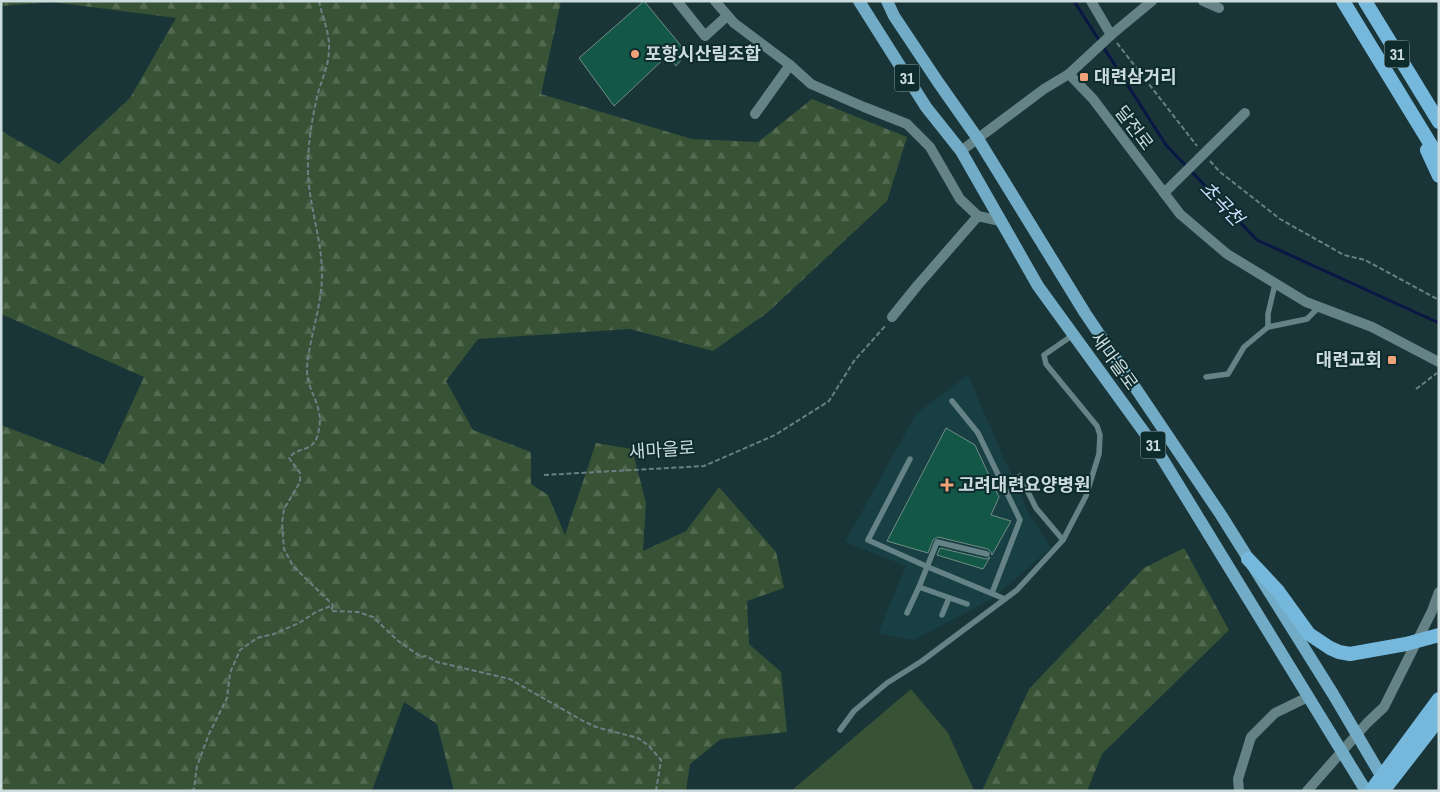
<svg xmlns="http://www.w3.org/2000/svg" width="1440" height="792" font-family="'Archivo Narrow','Noto Sans KR',sans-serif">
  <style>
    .built { fill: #183f43 }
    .green { fill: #375234 }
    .forest { fill: url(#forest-firs) }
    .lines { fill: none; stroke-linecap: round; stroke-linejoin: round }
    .stream { stroke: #0a1745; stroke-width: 3 }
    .building { fill: #135747; stroke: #718d83 }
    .path { stroke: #6a8183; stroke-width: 2; stroke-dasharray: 5 2.5; stroke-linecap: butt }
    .service { stroke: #658386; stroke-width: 5.5 }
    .minor { stroke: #658386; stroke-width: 10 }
    .tertiary { stroke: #658386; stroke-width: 10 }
    .primary { stroke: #72abc6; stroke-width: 12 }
    .trunk { stroke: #76b8dc; stroke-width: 14 }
    .poi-dot { fill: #f0a279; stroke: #0e2b2e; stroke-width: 2 }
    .labels { text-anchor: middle; stroke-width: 4; stroke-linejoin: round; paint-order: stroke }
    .shield { fill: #0e2b2e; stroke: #93a7a9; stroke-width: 1 }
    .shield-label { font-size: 16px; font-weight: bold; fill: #ccdcde }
    .poi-label { font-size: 18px; font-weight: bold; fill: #ccdcde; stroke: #0e2b2e; text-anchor: start }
    .street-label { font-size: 18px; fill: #ccdcde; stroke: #0e2b2e }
    .water-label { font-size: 19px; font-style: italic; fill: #cfddfe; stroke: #0e2b2e }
  </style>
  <defs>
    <pattern id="forest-firs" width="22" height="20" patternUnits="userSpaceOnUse" patternTransform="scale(1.25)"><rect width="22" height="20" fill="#375234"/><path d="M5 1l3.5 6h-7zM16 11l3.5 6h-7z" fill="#536a51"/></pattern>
  </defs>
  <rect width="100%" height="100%" fill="#193538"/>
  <path class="built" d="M968,375L1002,454L1031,517L1051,548L992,599L914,640L878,633L906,566L845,542L916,414Z"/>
  <path class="green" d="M911,689L948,733L974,790L791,791Z"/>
  <g class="forest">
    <path d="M1,1H561L541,94L692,139L758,142L812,99L907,137L887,201L767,313L713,351L630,329L478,339L446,381L473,430L531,452V484L548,495L565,535L596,443L632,449L646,503L643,551L686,531L719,487L776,552L784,588L747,601L749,644L781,672L787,732L721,739L690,764L686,791H454L437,724L404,702L372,791H1V425L104,464L144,377L1,314V131L59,164L130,98L176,18L52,2L1,6Z"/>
    <path d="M1184,548L1229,630L1102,754L1087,791H982L1029,689L1144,568Z"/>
  </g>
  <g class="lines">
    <path class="stream" d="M1074,1L1166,145L1257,240L1439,323"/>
  </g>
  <g class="building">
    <path d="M644,1L687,53L676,66L668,55L614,106L579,58Z"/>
    <path d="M946,428L975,445L999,497L991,515L1011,521L992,555L991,552L988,549L938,537L933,540L928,553L887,541Z"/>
    <path d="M940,548L986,559L990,557L983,569L937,555Z"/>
  </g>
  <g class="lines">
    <g class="path">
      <path d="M319,1C322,17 330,33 329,49C329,65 322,79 318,93C312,117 308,144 308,168C308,204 322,238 322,274C322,305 310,336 307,367C306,392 324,404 319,429C315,455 300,444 289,458L300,473V482L284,509L282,523L284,549L293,566L333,605"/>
      <path d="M1117,43L1197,146"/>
      <path d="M1210,161L1220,172L1280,219L1344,255L1365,260L1439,300"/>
      <path d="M1416,389L1437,373"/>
      <path d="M544,475L704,466L775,435L829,401L854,361L886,325"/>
      <path d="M333,605L331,611L358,612L373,617L397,640L421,657L426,656L437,662L510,679L583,721L596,727L638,738L649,746L661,760L656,791"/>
      <path d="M191,791L194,789L197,766L209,734L227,698L230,673L240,650L257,638L274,634L299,623L316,612L333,605"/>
      <path d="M603,791H607"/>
    </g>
    <g class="service">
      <path d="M1268,327L1307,319L1319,307"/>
      <path d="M1206,377L1228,374L1244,347L1268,327V314L1275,284"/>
      <path d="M952,401L978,433L1020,520L992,593"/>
      <path d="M910,459L868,540L928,567L1005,599"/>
      <path d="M1020,476L1036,508L1063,540"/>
      <path d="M919,587L967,604"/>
      <path d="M907,613L919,587L937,542L987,554"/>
      <path d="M942,615L949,598"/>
      <path d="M840,730L854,711L887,683L922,661L1017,590L1063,540L1086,496L1099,454L1100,435L1097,426L1046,364L1044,355L1073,335"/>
    </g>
    <g class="minor">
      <path d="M677,1L705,36L727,16"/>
      <path d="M715,1L734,23L790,65L755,114"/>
      <path d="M1203,1L1219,8"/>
      <path d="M1111,35L1152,1"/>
      <path d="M790,65L811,84L864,107L907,124L930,147L960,199L978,216L1000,221"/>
      <path d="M1069,74L1111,35L1091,1"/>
      <path d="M1164,193L1245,113"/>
      <path d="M892,317L917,286L978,216"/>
      <path d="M1239,791L1238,779L1251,737L1275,713L1308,697"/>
      <path d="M1307,791L1367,723L1384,707L1432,611L1439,592"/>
    </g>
    <path class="tertiary" d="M961,151L1044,89L1069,74L1093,99L1180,214L1227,254L1306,302L1372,327L1439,362"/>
    <g class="primary">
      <path d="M859,1L926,107L961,151L1038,286L1157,450L1366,791"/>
      <path d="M887,1L894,16L938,82L978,139L1085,313L1221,515L1333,694L1386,784"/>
    </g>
    <g class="trunk">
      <path d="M1343,1L1439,158"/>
      <path d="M1365,1L1439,122"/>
      <path d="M1427,150L1439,176"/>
      <path d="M1248,559L1278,591L1309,634L1330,648L1339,652L1350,654L1406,644L1439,635"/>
      <path d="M1371,791L1439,699"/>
      <path d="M1383,791L1439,719"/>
    </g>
  </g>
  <g class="poi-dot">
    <circle cx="635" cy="54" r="5"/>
    <rect x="1079" y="72" width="10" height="10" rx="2.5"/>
    <rect x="1387" y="355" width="10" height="10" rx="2.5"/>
    <path d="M944.5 477.5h5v5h5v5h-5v5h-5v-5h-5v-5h5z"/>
  </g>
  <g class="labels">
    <g class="shield">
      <rect x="1384.5" y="40.5" width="25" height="27" rx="4"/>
      <rect x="894.5" y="64.5" width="25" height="27" rx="4"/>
      <rect x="1140.5" y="431.5" width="25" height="27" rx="4"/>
    </g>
    <g class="shield-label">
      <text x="1397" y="60">31</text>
      <text x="907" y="84">31</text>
      <text x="1153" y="451">31</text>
    </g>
    <g class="poi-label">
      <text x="645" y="60">포항시산림조합</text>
      <text x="1094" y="83">대련삼거리</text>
      <text x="1382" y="366" text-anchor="end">대련교회</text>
      <text x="958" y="491">고려대련요양병원</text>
    </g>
    <g class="street-label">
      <text transform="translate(1134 128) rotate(53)" y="6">달전로</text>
      <text transform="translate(1114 361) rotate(54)" y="6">새마을로</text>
      <text transform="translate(662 450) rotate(-4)" y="6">새마을로</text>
    </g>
    <g class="water-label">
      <text transform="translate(1222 203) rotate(46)" y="7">초곡천</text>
    </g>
  </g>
  <rect width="1440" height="792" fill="none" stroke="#ccdcde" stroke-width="5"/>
</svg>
